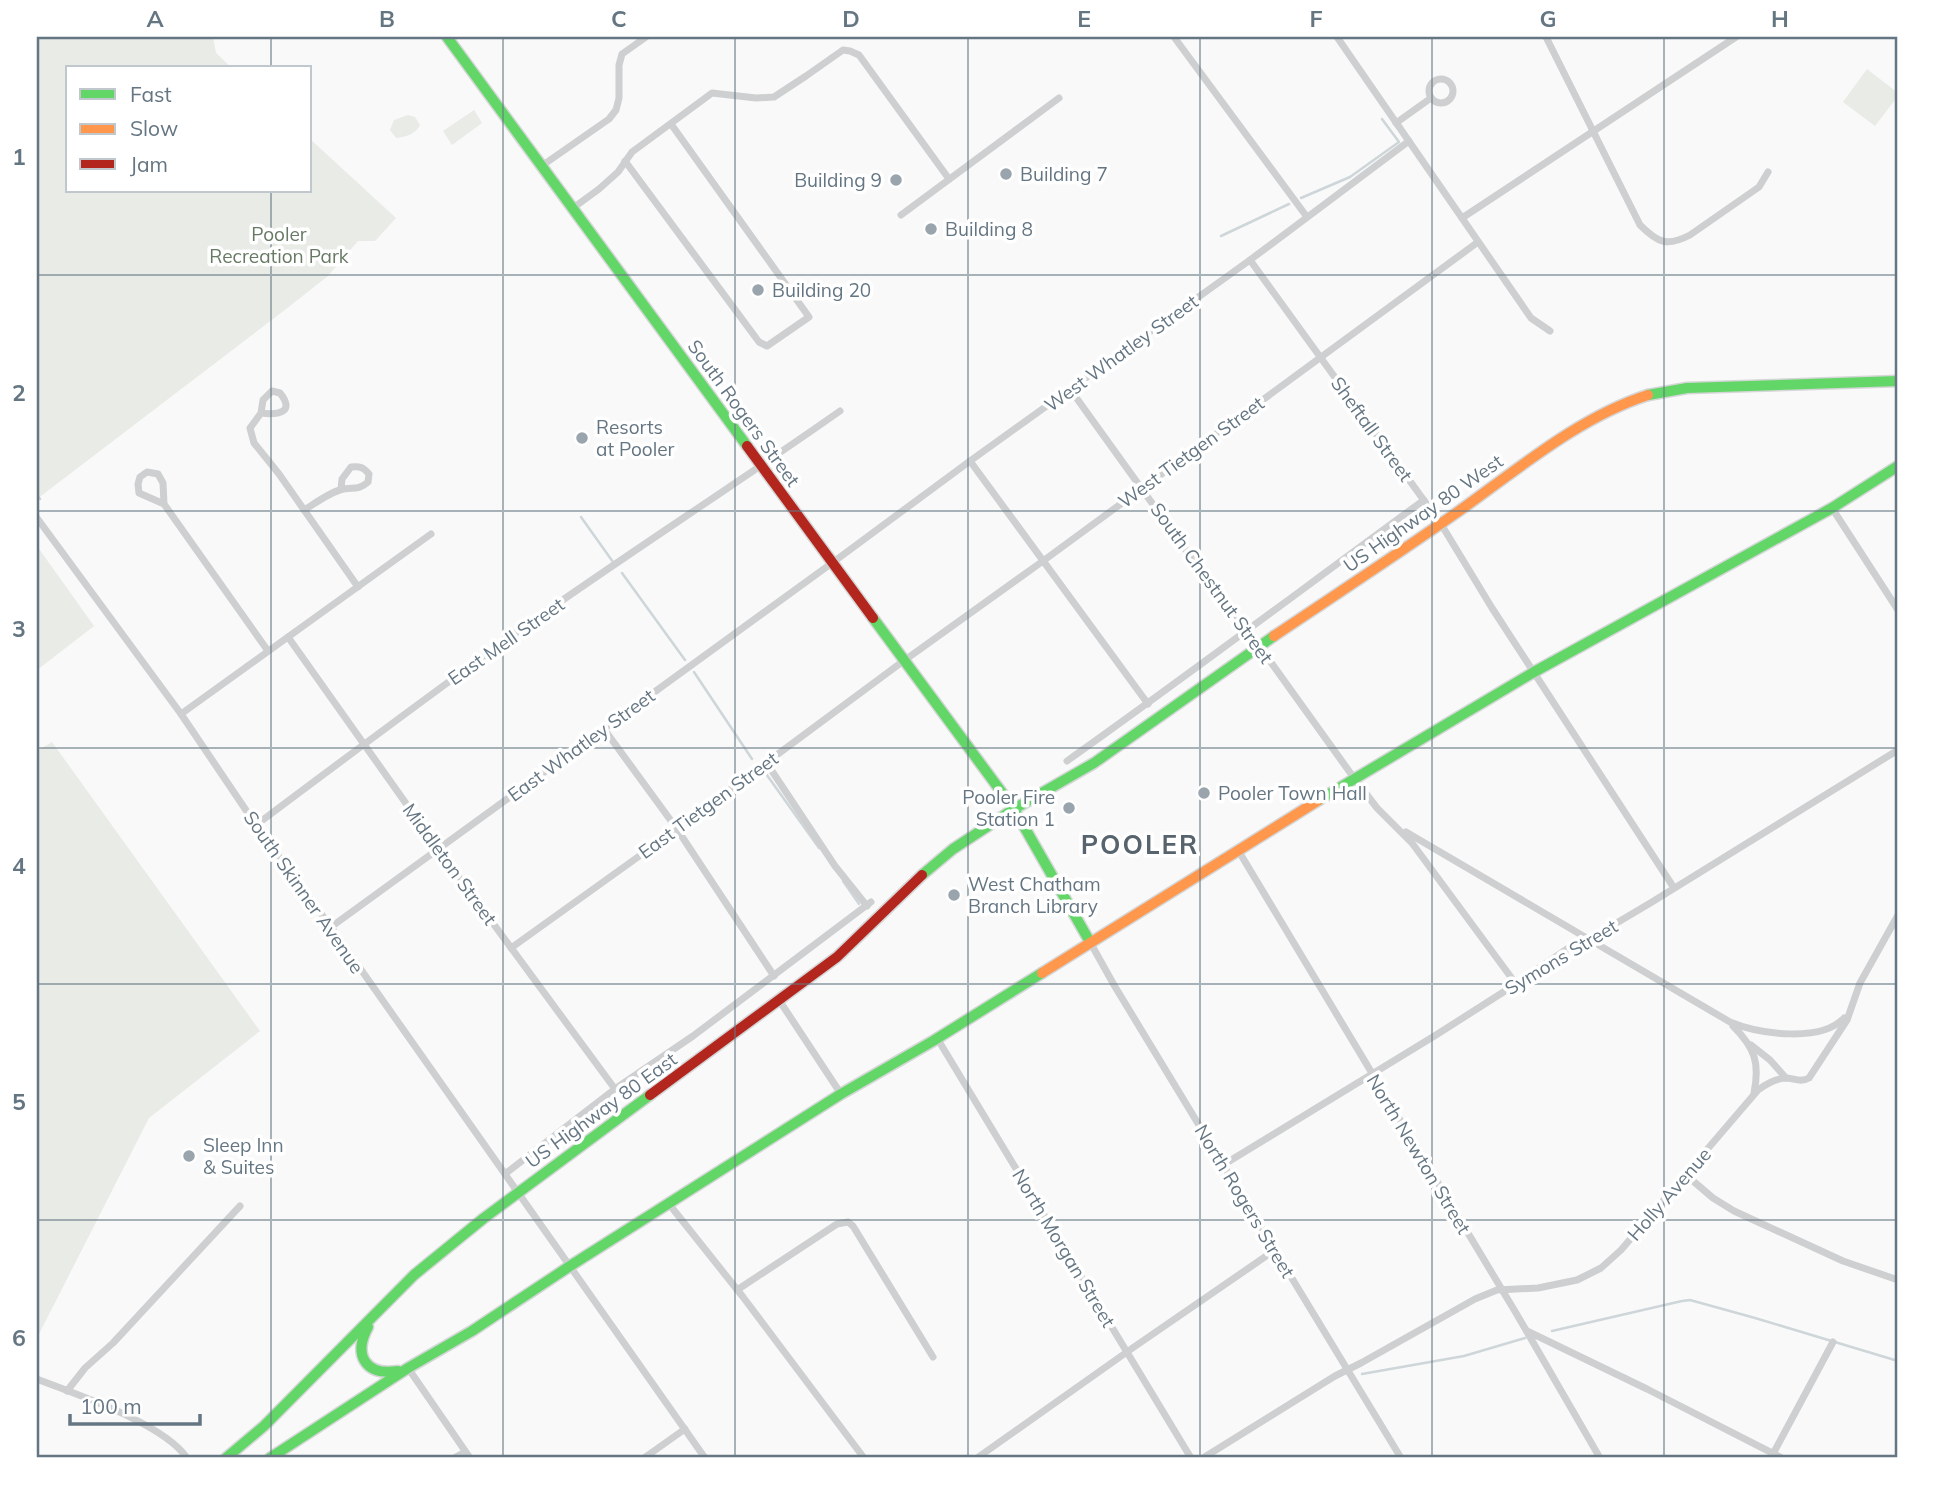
<svg xmlns="http://www.w3.org/2000/svg" width="1935" height="1495" font-family="Mulish,sans-serif">
  <style>
    .green { fill: #e8ebe6 }
    .lines { fill: none; stroke-linecap: round; stroke-linejoin: round }
    .stream { stroke: #ced6d9; stroke-width: 2.5 }
    .fast-casing { stroke: #d5d6d7; stroke-width: 13 }
    .slow-casing { stroke: #d5d6d7; stroke-width: 13 }
    .jam-casing { stroke: #d5d6d7; stroke-width: 13 }
    .street { stroke: #cecfd0; stroke-width: 7 }
    .fast { stroke: #63d668; stroke-width: 10 }
    .slow { stroke: #ff974d; stroke-width: 10 }
    .jam { stroke: #b3261e; stroke-width: 10 }
    .grid { fill: none; stroke: #657683; stroke-width: 2; stroke-opacity: 0.55 }
    .poi-dot { fill: #99a4ac; stroke: #fff; stroke-width: 2.5 }
    .labels { text-anchor: middle; stroke-width: 7; stroke-linejoin: round; paint-order: stroke }
    .poi-label { font-size: 19px; fill: #657683; stroke: #fff; text-anchor: start }
    .park-label { font-size: 19px; fill: #687a64; stroke: #fff }
    .street-label { font-size: 19px; fill: #657683; stroke: #fff }
    .district-label { font-size: 26px; font-weight: bold; letter-spacing: 2px; fill: #57646e; stroke: #fff }
    .neatline { fill: none; stroke: #657683; stroke-width: 2.5 }
    .grid-label { font-size: 23px; text-anchor: middle; font-weight: bold; fill: #657683 }
  </style>
  <rect width="100%" height="100%" fill="#f9f9f9"/>
  <g class="green">
    <path d="M37,37H213L216,53L232,68H68V191H310V139L396,218L375,241H358L328,276L286,309L37,499Z"/>
    <path d="M1867,69L1898,93V96L1875,126L1843,102Z"/>
    <path d="M474,110L482,123L452,145L443,131Z"/>
    <path d="M408,115L415,117L420,125C416,134 406,137 396,138L390,130L394,120Z"/>
    <path d="M37,546L94,626L37,670Z"/>
    <path d="M52,742L260,1031L149,1118L37,1338V751Z"/>
  </g>
  <g class="lines">
    <g class="stream">
      <path d="M1301,198L1350,177L1399,142L1382,119"/>
      <path d="M1221,236L1289,204"/>
      <path d="M37,495L40,499"/>
      <path d="M581,517L613,562"/>
      <path d="M622,573L685,660"/>
      <path d="M694,672L752,759"/>
      <path d="M764,771L819,848"/>
      <path d="M843,881L859,904"/>
      <path d="M1552,1331L1682,1301L1690,1300L1755,1318L1898,1361"/>
      <path d="M1362,1374L1464,1356L1525,1338"/>
    </g>
    <defs>
      <g id="fast">
        <path d="M447,37L747,446"/>
        <path d="M1648,395L1687,388L1898,381"/>
        <path d="M873,618L1014,809L1090,942"/>
        <path d="M1319,800L1534,672L1832,508L1898,466"/>
        <path d="M922,875L953,849L1014,809L1094,763L1274,636"/>
        <path d="M368,1327C353,1355 365,1376 398,1371"/>
        <path d="M226,1458L264,1426L414,1275L484,1218L650,1095"/>
        <path d="M270,1458L408,1368L472,1331L570,1266L841,1094L933,1041L1042,973"/>
      </g>
      <g id="slow">
        <path d="M1274,636C1335,595 1398,554 1459,511C1517,470 1579,417 1648,395"/>
        <path d="M1042,973L1319,800"/>
      </g>
      <g id="jam">
        <path d="M747,446L873,618"/>
        <path d="M650,1095L837,957L922,875"/>
      </g>
    </defs>
    <use href="#fast" class="fast-casing"/>
    <use href="#slow" class="slow-casing"/>
    <use href="#jam" class="jam-casing"/>
    <g class="street">
      <path d="M1174,37L1307,217"/>
      <path d="M1337,37L1531,318L1550,331"/>
      <path d="M1546,37L1640,225C1658,243 1667,247 1690,235L1759,187L1768,172"/>
      <circle cx="1441" cy="91" r="12"/>
      <path d="M1396,123L1431,98"/>
      <path d="M625,161L759,342L767,346L809,317L671,124"/>
      <path d="M543,165L609,119L616,110L619,98V65L622,54L646,37"/>
      <path d="M573,208L599,189L618,172L632,152L712,93L756,98L774,97L806,76L843,50L850,51L859,55L949,179"/>
      <path d="M901,215L1059,98"/>
      <path d="M1462,218L1736,37"/>
      <path d="M1250,260L1441,524L1492,608L1674,888"/>
      <path d="M1070,389L1198,567L1247,629L1354,778L1377,808L1412,843L1516,984"/>
      <path d="M261,413L263,400L272,391L280,393C296,413 277,415 261,413L250,428L254,443L279,474L358,587"/>
      <path d="M970,461L1148,704"/>
      <path d="M164,504L163,483L158,474L147,472L140,477L138,484L139,493L164,504L268,651"/>
      <path d="M1832,508L1898,610"/>
      <path d="M304,510C314,504 329,493 340,490C352,486 357,492 368,482L369,474C363,467 360,466 351,467L342,479L341,489"/>
      <path d="M37,518L181,714L256,825L331,927L705,1458"/>
      <path d="M288,637L439,850L615,1089"/>
      <path d="M181,714L431,534"/>
      <path d="M604,729L677,829L774,976"/>
      <path d="M1067,761C1187,676 1305,587 1424,500"/>
      <path d="M766,762L835,866L867,906"/>
      <path d="M256,825C348,756 440,687 534,620C635,549 739,482 840,411"/>
      <path d="M1406,832L1730,1022C1759,1034 1821,1043 1844,1018"/>
      <path d="M1238,850L1516,1313L1600,1458"/>
      <path d="M331,927L832,563L970,461L1250,260L1409,141"/>
      <path d="M1090,942L1114,985L1401,1458"/>
      <path d="M511,948L677,829L898,665L1043,561L1478,242"/>
      <path d="M779,1000L841,1094"/>
      <path d="M1733,1026C1755,1048 1760,1063 1754,1093"/>
      <path d="M937,1038L1191,1458"/>
      <path d="M1751,1045L1770,1060L1786,1078"/>
      <path d="M1223,1165L1436,1035L1516,984L1570,947L1598,934L1652,902L1898,750"/>
      <path d="M505,1174L615,1089L693,1036L871,902"/>
      <path d="M1686,1175L1713,1198L1734,1211L1843,1261L1898,1280"/>
      <path d="M669,1204L743,1297L864,1458"/>
      <path d="M737,1290L837,1224L848,1222L853,1226L933,1357"/>
      <path d="M1527,1331L1647,1389L1782,1458"/>
      <path d="M408,1368L470,1458"/>
      <path d="M37,1379C77,1395 163,1423 187,1458"/>
      <path d="M67,1391L85,1368L113,1343L240,1206"/>
      <path d="M1773,1454L1833,1342"/>
      <path d="M454,1458L465,1452"/>
      <path d="M644,1458L685,1429"/>
      <path d="M977,1458L1134,1347L1275,1250"/>
      <path d="M1203,1458L1335,1376L1361,1363L1475,1299L1497,1290L1538,1288L1577,1280L1601,1268L1621,1250L1758,1090C1766,1084 1774,1079 1785,1078C1794,1078 1800,1083 1809,1078L1847,1020L1860,983L1898,915"/>
    </g>
    <use href="#fast" class="fast"/>
    <use href="#slow" class="slow"/>
    <use href="#jam" class="jam"/>
  </g>
  <path class="grid" d="M271,37V68M503,37V1458M735,37V1458M968,37V1458M1200,37V1458M1432,37V1458M1664,37V1458M271,191V1458M37,275H1898M37,511H1898M37,748H1898M37,984H1898M37,1220H1898"/>
  <g class="poi-dot">
    <circle cx="1006" cy="174" r="7"/>
    <circle cx="896" cy="180" r="7"/>
    <circle cx="931" cy="229" r="7"/>
    <circle cx="758" cy="290" r="7"/>
    <circle cx="582" cy="438" r="7"/>
    <circle cx="1204" cy="793" r="7"/>
    <circle cx="1069" cy="808" r="7"/>
    <circle cx="954" cy="895" r="7"/>
    <circle cx="189" cy="1156" r="7"/>
  </g>
  <g class="labels">
    <g class="poi-label">
      <text x="1020" y="181">Building 7</text>
      <text x="882" y="187" text-anchor="end">Building 9</text>
      <text x="945" y="236">Building 8</text>
      <text x="772" y="297">Building 20</text>
      <text x="596" y="434">Resorts<tspan x="596" dy="22">at Pooler</tspan></text>
      <text x="1218" y="800">Pooler Town Hall</text>
      <text x="1055" y="804" text-anchor="end">Pooler Fire<tspan x="1055" dy="22">Station 1</tspan></text>
      <text x="968" y="891">West Chatham<tspan x="968" dy="22">Branch Library</tspan></text>
      <text x="203" y="1152">Sleep Inn<tspan x="203" dy="22">&amp; Suites</tspan></text>
    </g>
    <g class="park-label">
      <text x="279" y="241">Pooler<tspan x="279" dy="22">Recreation Park</tspan></text>
    </g>
    <g class="street-label">
      <text transform="translate(1121 353) rotate(-36)" y="7">West Whatley Street</text>
      <text transform="translate(744 413) rotate(54)" y="7">South Rogers Street</text>
      <text transform="translate(1372 429) rotate(54)" y="7">Sheftall Street</text>
      <text transform="translate(1191 452) rotate(-36)" y="7">West Tietgen Street</text>
      <text transform="translate(1423 513) rotate(-35)" y="7">US Highway 80 West</text>
      <text transform="translate(1212 583) rotate(54)" y="7">South Chestnut Street</text>
      <text transform="translate(506 641) rotate(-35)" y="7">East Mell Street</text>
      <text transform="translate(581 745) rotate(-36)" y="7">East Whatley Street</text>
      <text transform="translate(708 805) rotate(-36)" y="7">East Tietgen Street</text>
      <text transform="translate(450 864) rotate(54)" y="7">Middleton Street</text>
      <text transform="translate(304 892) rotate(55)" y="7">South Skinner Avenue</text>
      <text transform="translate(1561 957) rotate(-31)" y="7">Symons Street</text>
      <text transform="translate(601 1110) rotate(-36)" y="7">US Highway 80 East</text>
      <text transform="translate(1419 1154) rotate(59)" y="7">North Newton Street</text>
      <text transform="translate(1669 1194) rotate(-49)" y="7">Holly Avenue</text>
      <text transform="translate(1245 1201) rotate(59)" y="7">North Rogers Street</text>
      <text transform="translate(1064 1248) rotate(59)" y="7">North Morgan Street</text>
    </g>
    <g class="district-label">
      <text x="1140" y="854">POOLER</text>
    </g>
  </g>
  <rect width="1935" height="1495" fill="none" stroke="#ffffff" stroke-width="77"/>
  <rect x="66" y="66" width="245" height="126" fill="#ffffff" stroke="#c1c8cd" stroke-width="2"/>
  <rect x="80" y="89" width="35" height="10" fill="#63d668" stroke="#c1c8cd" stroke-width="2"/>
  <text x="130" y="102" font-size="21" fill="#657683">Fast</text>
  <rect x="80" y="124" width="35" height="10" fill="#ff974d" stroke="#c1c8cd" stroke-width="2"/>
  <text x="130" y="136" font-size="21" fill="#657683">Slow</text>
  <rect x="80" y="159" width="35" height="10" fill="#b3261e" stroke="#c1c8cd" stroke-width="2"/>
  <text x="130" y="172" font-size="21" fill="#657683">Jam</text>
  <path d="M70 1414v10h130v-10" fill="none" stroke="#657683" stroke-width="3.5"/>
  <text x="80" y="1414" font-size="21" fill="#657683" stroke="#ffffff" stroke-width="5" paint-order="stroke">100 m</text>
  <rect x="38" y="38" width="1858" height="1418" class="neatline"/>
  <g class="grid-label">
    <text x="155" y="27">A</text>
    <text x="387" y="27">B</text>
    <text x="619" y="27">C</text>
    <text x="851" y="27">D</text>
    <text x="1084" y="27">E</text>
    <text x="1316" y="27">F</text>
    <text x="1548" y="27">G</text>
    <text x="1780" y="27">H</text>
    <text x="19" y="165">1</text>
    <text x="19" y="401">2</text>
    <text x="19" y="637">3</text>
    <text x="19" y="874">4</text>
    <text x="19" y="1110">5</text>
    <text x="19" y="1346">6</text>
  </g>
</svg>
